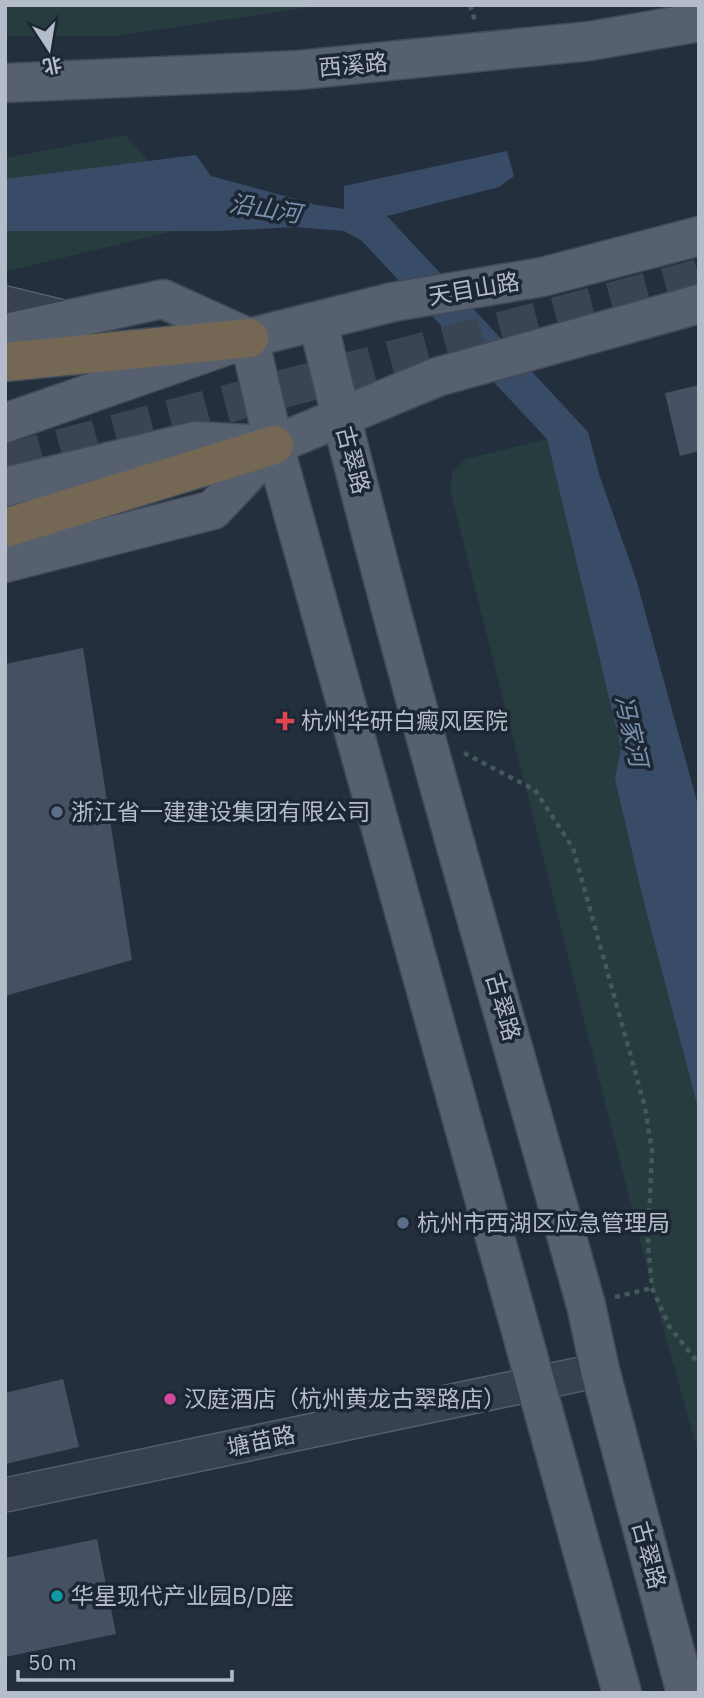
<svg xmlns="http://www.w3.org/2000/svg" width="704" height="1698" font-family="'IBM Plex Sans','Noto Sans SC',sans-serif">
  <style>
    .green { fill: #263c3f }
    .water { fill: #394c67 }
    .building { fill: #455162 }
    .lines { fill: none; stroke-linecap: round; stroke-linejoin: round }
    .highway-tunnel { stroke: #3a4453; stroke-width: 38; stroke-dasharray: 38 19; stroke-linecap: butt }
    .minor-casing { stroke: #565f6c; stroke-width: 36 }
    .major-casing { stroke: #414a57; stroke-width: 41 }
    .highway-casing { stroke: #434c59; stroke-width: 41 }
    .path { stroke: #44595c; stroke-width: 4.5; stroke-dasharray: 5 5; stroke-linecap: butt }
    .minor { stroke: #38414e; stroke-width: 33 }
    .major { stroke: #56606e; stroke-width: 38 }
    .highway { stroke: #746855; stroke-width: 38 }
    .major-bridge-casing { stroke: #414a57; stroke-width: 41; stroke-linecap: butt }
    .major-bridge { stroke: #56606e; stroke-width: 38 }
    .health-dot { fill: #e0444e; stroke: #1d2633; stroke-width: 2.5 }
    .service-dot { fill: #5c6f8a; stroke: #1d2633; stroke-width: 2.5 }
    .hotel-dot { fill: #d1479c; stroke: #1d2633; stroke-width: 2.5 }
    .culture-dot { fill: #0f9aa8; stroke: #1d2633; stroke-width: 2.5 }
    .labels { text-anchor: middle; stroke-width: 7; stroke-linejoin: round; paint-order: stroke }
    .street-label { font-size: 23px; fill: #b4bcc9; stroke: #1d2633 }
    .poi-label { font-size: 23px; fill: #b4bcc9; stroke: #1d2633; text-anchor: start }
    .water-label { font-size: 24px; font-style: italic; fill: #7c92b1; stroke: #1d2633 }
  </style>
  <rect width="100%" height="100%" fill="#242f3e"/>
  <g class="green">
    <path d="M5,5H325L115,36H5Z"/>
    <path d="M125,135L206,223L5,272V158Z"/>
    <path d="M547,439L621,748L616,779L644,903L699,1112V1456L652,1288L450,489L452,472L466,459Z"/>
  </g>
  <path class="water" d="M507,151L514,176L499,187L387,216L588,432L600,477L636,579L699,809V1112L644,903L615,779L621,748L547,439L362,241L344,231L296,227L219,231H5V179L196,155L211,176L317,205L344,209V186Z"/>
  <g class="building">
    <path d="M699,385V451L680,456L665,393Z"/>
    <path d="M83,648L132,960L5,996V664Z"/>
    <path d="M63,1379L79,1447L5,1464V1393Z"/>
    <path d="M97,1539L116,1634L5,1657V1558Z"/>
  </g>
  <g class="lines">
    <path class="highway-tunnel" d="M5,463L699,278"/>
    <defs>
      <g id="minor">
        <path d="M5,303L71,319"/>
        <path d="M5,1495L600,1370"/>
      </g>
      <g id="major">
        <path d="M5,83L299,70L590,41L699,22"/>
        <path d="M542,277L699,236"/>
        <path d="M318,322C397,652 494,978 586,1305L600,1370L686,1693"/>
        <path d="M5,333L163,299L249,338"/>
        <path d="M249,338L274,445L622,1693"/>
        <path d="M5,423L249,338L393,302"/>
        <path d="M5,487L195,441L267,445"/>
        <path d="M5,563L213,510L274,445L437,377L699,304"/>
      </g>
      <g id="highway">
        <path d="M5,362L249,338"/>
        <path d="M5,528L274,445"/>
      </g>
    </defs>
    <use href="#minor" class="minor-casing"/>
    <use href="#major" class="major-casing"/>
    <use href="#highway" class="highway-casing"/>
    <g class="path">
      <path d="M470,5L475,21"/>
      <path d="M464,753L535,790L573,848L645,1107L652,1151L648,1244L652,1288L669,1326L699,1364"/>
      <path d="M615,1297L652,1288"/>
    </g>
    <use href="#minor" class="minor"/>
    <use href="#major" class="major"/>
    <use href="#highway" class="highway"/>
    <defs>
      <path id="major-bridge" d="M393,302L542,277"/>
    </defs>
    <use href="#major-bridge" class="major-bridge-casing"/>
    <use href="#major-bridge" class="major-bridge"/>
  </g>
  <path class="health-dot" d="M281.5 710.5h7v7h7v7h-7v7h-7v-7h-7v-7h7z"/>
  <g class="service-dot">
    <circle cx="57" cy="812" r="7"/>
    <circle cx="403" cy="1223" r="7"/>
  </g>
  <circle class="hotel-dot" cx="170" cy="1399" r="7"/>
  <circle class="culture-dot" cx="57" cy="1596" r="7"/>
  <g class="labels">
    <g class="street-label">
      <text transform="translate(353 65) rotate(-5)" y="8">西溪路</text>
      <text transform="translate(474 289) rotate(-10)" y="8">天目山路</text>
      <text transform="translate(353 460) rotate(75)" y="8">古翠路</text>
      <text transform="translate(503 1007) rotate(74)" y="8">古翠路</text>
      <text transform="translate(261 1441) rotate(-12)" y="8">塘苗路</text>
      <text transform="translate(649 1555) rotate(75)" y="8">古翠路</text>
    </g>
    <g class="poi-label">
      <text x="301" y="729">杭州华研白癜风医院</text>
      <text x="71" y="820">浙江省一建建设集团有限公司</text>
      <text x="417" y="1231">杭州市西湖区应急管理局</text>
      <text x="184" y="1407">汉庭酒店（杭州黄龙古翠路店）</text>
      <text x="71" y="1604">华星现代产业园B/D座</text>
    </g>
    <g class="water-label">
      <text transform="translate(265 209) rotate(9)" y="8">沿山河</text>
      <text transform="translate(631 731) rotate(77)" y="8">冯家河</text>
    </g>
  </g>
  <rect width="704" height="1698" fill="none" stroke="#b4bcc9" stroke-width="14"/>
  <g transform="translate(49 49) rotate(168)" stroke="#1d2633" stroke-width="5" paint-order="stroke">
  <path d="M0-5L12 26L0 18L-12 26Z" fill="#b4bcc9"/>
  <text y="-10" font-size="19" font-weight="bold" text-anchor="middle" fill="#b4bcc9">北</text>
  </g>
  <path d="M18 1670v10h214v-10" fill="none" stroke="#b4bcc9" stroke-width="3.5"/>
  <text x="28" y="1670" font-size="21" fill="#b4bcc9" stroke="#1d2633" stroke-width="5" paint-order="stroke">50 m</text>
</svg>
